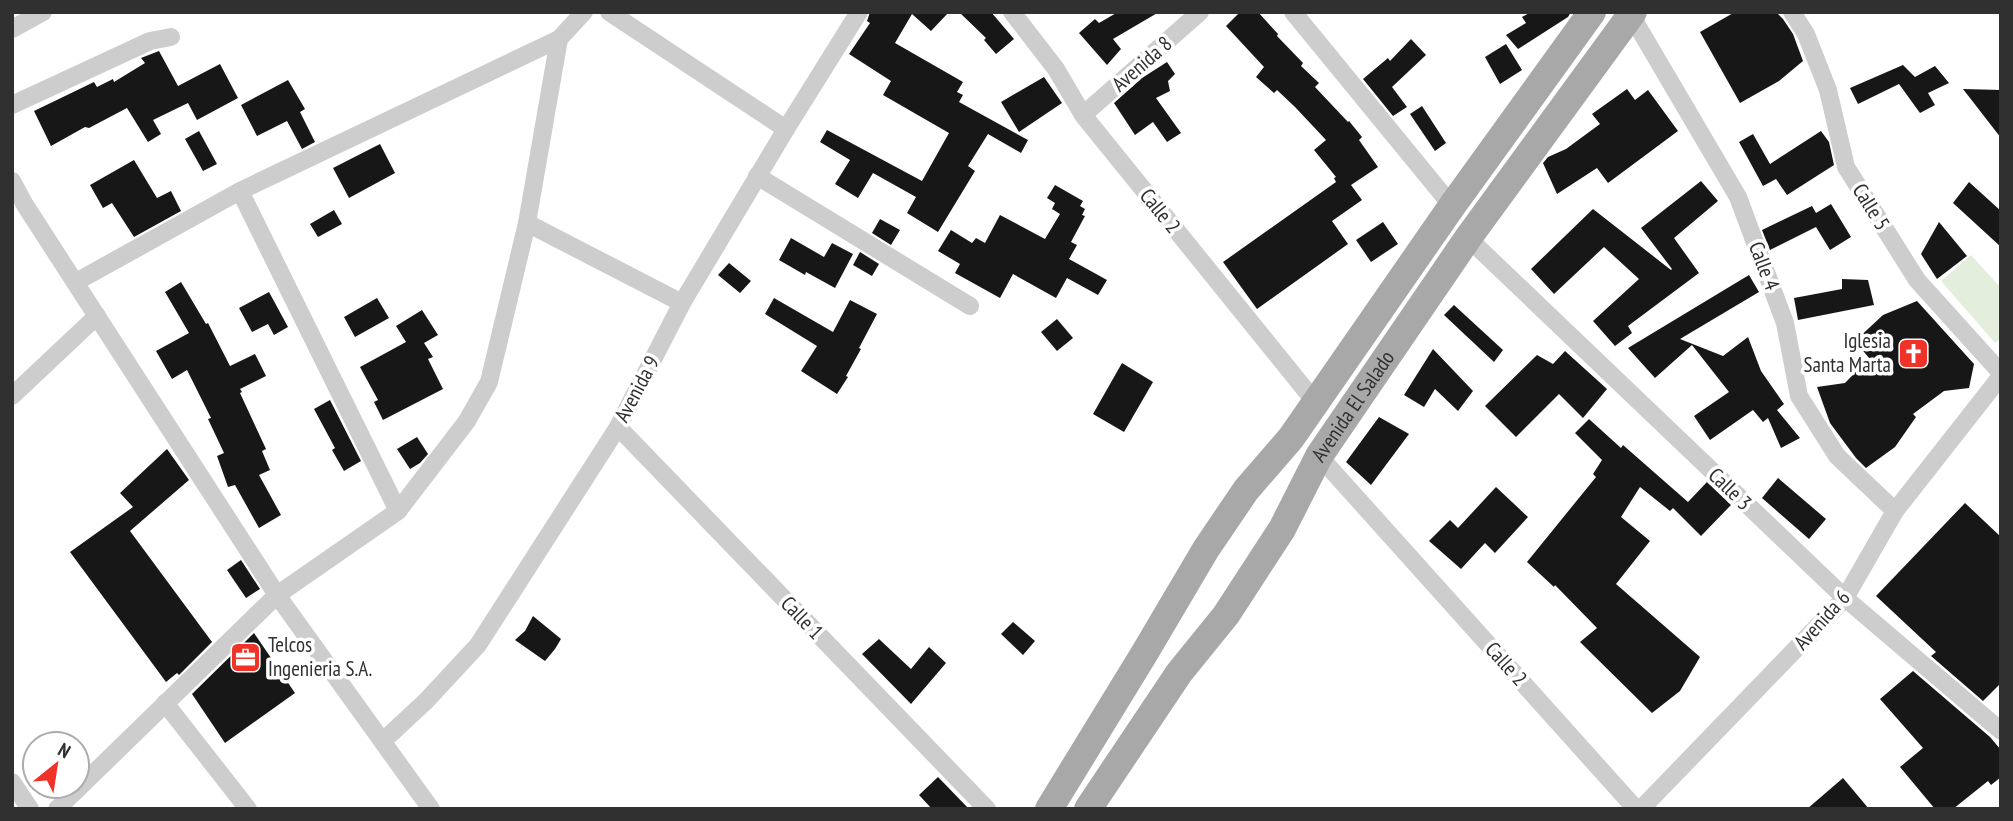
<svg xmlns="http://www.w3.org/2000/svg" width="2013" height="821" font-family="'PT Sans Narrow',sans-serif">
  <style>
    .green { fill: #e4eedd }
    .building { fill: #171717 }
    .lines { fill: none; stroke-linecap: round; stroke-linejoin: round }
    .minor { stroke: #cdcdcd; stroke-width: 18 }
    .primary { stroke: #a8a8a8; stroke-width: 28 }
    .labels { text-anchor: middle; stroke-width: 7; stroke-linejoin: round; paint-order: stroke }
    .street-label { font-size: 21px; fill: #303030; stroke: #fff }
    .poi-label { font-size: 21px; fill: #303030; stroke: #fff; text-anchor: end }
  </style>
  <rect width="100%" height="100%" fill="#fff"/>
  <path class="green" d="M1971,255L2001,288V338L1995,343L1941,281Z"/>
  <g class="building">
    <path d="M870,12H949L931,31L912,14L895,43L963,82L957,92L963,95L959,102L1028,140L1021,153L988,134L968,166L975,171L938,232L907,213L916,197L873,173L858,198L835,184L850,160L820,142L827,130L922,181L949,133L883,95L891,81L849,54L870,23L867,21Z"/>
    <path d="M959,12H991L1014,39L996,54L984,40L986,38Z"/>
    <path d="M1118,12H1159L1113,39L1121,49L1107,65L1079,33L1095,19L1099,23Z"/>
    <path d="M1240,12H1258L1278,34L1277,36L1303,63L1301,66L1319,83L1315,87L1348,122L1349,121L1362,137L1359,140L1378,167L1351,185L1362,200L1332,221L1348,244L1257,309L1223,262L1336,182L1334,178L1336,177L1314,150L1326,140L1295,107L1277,90L1274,93L1256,77L1264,67L1226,26Z"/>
    <path d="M1531,12H1571L1568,17L1518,49L1506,35L1526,23L1522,17Z"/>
    <path d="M1735,12H1776L1783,19L1793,34L1803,61L1779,81L1740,103L1700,32Z"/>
    <path d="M1411,39L1426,55L1392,87L1407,107L1393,116L1363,79L1388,58L1390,61Z"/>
    <path d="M1506,44L1522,70L1500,84L1485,57Z"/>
    <path d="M159,51L178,86L220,64L238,98L197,120L188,103L153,120L161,134L148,142L127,108L89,128L85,127L51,146L34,111L94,82L97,87L113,79L114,82L145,63L141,58Z"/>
    <path d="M1167,62L1175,74L1168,81L1170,91L1156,98L1181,133L1167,142L1153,122L1135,135L1114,103L1142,78Z"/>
    <path d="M1903,65L1915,77L1935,66L1949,83L1928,93L1935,105L1920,113L1899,84L1858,104L1850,88Z"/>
    <path d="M1044,77L1062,103L1019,132L1001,102Z"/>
    <path d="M288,80L305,109L300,112L315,142L302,149L287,121L257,136L241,105Z"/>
    <path d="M1627,89L1635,100L1648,90L1678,131L1608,183L1597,168L1557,194L1543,163L1548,157L1566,149L1600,124L1592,114Z"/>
    <path d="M1963,89L2001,90V138Z"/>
    <path d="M1422,106L1446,143L1435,151L1410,114Z"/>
    <path d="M199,131L217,164L203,171L185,139Z"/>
    <path d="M1821,131L1829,142L1834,165L1787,195L1776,179L1763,186L1739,142L1753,134L1770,164Z"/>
    <path d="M380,144L395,173L349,198L333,168Z"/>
    <path d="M134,160L157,198L171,191L181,211L134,237L112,203L103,208L90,185Z"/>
    <path d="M1701,181L1718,201L1674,238L1699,273L1628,326L1632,333L1615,346L1593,321L1639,279L1604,247L1554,294L1531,269L1593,209L1671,270L1672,269L1641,228Z"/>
    <path d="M1969,182L2001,211V247L1953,203Z"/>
    <path d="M1055,185L1083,201L1080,206L1085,209L1082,215L1085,216L1071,242L1077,245L1069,259L1107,280L1098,295L1067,278L1056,298L1013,274L1000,298L955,273L960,264L938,251L951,230L972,243L976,238L985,243L1000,215L1045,239L1060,214L1052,209L1055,203L1047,198Z"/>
    <path d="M1831,204L1851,237L1830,250L1816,227L1770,250L1762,230L1812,206L1816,213Z"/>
    <path d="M334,210L342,224L318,237L310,224Z"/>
    <path d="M880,219L900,230L891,245L872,233Z"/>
    <path d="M1383,222L1398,244L1371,262L1356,240Z"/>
    <path d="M1939,222L1967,256L1937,279L1921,254Z"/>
    <path d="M791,238L824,257L832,243L853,254L835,288L806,272L805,275L779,260Z"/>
    <path d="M860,252L879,264L872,276L853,265Z"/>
    <path d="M729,263L751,281L740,293L718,275Z"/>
    <path d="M1749,275L1759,292L1680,339L1723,356L1748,337L1761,371L1784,404L1777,410L1800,438L1781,448L1768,418L1763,422L1753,410L1710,440L1694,416L1729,392L1692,345L1655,378L1628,348Z"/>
    <path d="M1842,279L1868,280L1874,305L1798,320L1794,298L1842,289Z"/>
    <path d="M181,282L206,324L208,323L230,366L255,354L266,376L240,389L242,392L240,393L266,449L262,451L270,470L259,475L281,515L259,528L235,485L228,487L217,456L224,453L208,419L211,418L187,370L172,379L156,351L189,333L165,292Z"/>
    <path d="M269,292L288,327L274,335L268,324L252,332L239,308Z"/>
    <path d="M377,298L389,318L355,337L344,317Z"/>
    <path d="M774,298L833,332L850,300L877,314L859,348L861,349L846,376L848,377L837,394L801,371L817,346L765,314Z"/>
    <path d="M1917,301L1974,364L1969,388L1944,391L1913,414L1916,417L1895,447L1866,468L1856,458L1830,423L1817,387L1845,383L1869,358L1855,341L1883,315Z"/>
    <path d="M1454,305L1503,350L1494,362L1444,315Z"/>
    <path d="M422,310L438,335L424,343L433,357L428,359L443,389L383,420L374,402L378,400L360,367L406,342L396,326Z"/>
    <path d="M1057,319L1073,338L1057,351L1041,332Z"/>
    <path d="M1433,349L1473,391L1458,411L1435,389L1424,407L1404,395Z"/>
    <path d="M1565,351L1607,389L1583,418L1559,394L1516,437L1485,406L1537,355L1553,364Z"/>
    <path d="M1122,363L1153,382L1124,432L1093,414Z"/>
    <path d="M330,400L361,461L344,471L332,450L335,448L314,409Z"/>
    <path d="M1379,417L1409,434L1371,485L1346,462Z"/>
    <path d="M1589,419L1621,448L1623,445L1688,502L1707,482L1731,505L1701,536L1673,508L1670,511L1640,487L1621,517L1650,541L1616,584L1700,657L1680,691L1652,713L1580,642L1597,628L1555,585L1554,587L1527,562L1596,477L1593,474L1602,460L1575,433Z"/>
    <path d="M417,437L428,454L420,463L410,469L397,449Z"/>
    <path d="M167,449L189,480L130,531L212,642L179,675L177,673L166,682L70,552L133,507L120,493Z"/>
    <path d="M1778,478L1826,519L1809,539L1762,498Z"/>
    <path d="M1496,487L1528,517L1495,553L1485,543L1461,569L1429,541L1450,520L1458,528Z"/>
    <path d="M1965,503L2001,537V683L1983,701L1931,656L1936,652L1876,596Z"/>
    <path d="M241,560L260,589L246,598L227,570Z"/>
    <path d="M533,616L561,639L555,649L545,661L515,640L525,631Z"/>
    <path d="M1013,622L1035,641L1023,655L1001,634Z"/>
    <path d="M254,633L295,693L225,743L192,694Z"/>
    <path d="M879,639L911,669L929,647L946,663L911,704L862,654Z"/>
    <path d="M1913,671L1990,737L2001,750V777L1991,785L1988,781L1953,809H1935L1900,767L1923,748L1880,699Z"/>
    <path d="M938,777L969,809H932L919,795Z"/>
    <path d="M1843,778L1869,809H1807Z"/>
  </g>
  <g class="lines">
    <g class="minor">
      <path d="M609,12L786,129"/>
      <path d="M1012,12L1056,69L1083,115L1316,403"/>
      <path d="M1293,12L1452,206"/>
      <path d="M1792,12L1806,34L1828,90L1846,167L1917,280L2001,373"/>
      <path d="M1631,15L1738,197L1785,323L1799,396L1837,456L1895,511"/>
      <path d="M12,29L43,12"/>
      <path d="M12,105L135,48L150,41L171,37"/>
      <path d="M1083,115L1200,12"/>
      <path d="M757,176L970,306"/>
      <path d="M12,181L25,205L277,595L431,809"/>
      <path d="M240,191L398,511"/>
      <path d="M527,223L682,303"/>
      <path d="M1468,238L1845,598L2001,731"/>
      <path d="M76,282L240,191L559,39L584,12"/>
      <path d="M12,396L97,316"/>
      <path d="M618,427L987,809"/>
      <path d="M1319,456L1636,809"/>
      <path d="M165,703L248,809"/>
      <path d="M383,741L426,701L478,645L618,427L682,303L786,129L859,12"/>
      <path d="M12,782L30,809"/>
      <path d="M57,809L277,595L398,511L467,421L489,382L527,223L559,39"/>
      <path d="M1641,809L1845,598L1895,511L2001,376"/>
    </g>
    <g class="primary">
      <path d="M1049,809L1144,654L1206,549L1246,490L1291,438L1452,206L1592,12"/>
      <path id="s1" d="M1088,809L1179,673L1226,615L1282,529L1319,456L1468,238L1633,12"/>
    </g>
  </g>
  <defs>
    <symbol id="church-square" viewBox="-11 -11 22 22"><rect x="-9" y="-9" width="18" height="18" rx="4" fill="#f13228" stroke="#fff"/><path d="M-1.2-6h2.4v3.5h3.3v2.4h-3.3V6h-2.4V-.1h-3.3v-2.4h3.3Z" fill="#fff"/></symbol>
    <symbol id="office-square" viewBox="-11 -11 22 22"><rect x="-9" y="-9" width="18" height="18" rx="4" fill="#f13228" stroke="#fff"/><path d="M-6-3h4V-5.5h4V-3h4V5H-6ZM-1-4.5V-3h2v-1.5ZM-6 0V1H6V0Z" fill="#fff"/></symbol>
  </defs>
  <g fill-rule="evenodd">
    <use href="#church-square" x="1896" y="336" width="35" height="35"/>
    <use href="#office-square" x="228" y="640" width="35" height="35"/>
  </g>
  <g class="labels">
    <g class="street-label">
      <text transform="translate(1142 64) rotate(-41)" y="7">Avenida 8</text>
      <text transform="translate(1871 207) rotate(58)" y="7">Calle 5</text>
      <text transform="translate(1160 211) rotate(51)" y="7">Calle 2</text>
      <text transform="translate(1764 266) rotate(69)" y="7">Calle 4</text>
      <text transform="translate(637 389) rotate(-62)" y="7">Avenida 9</text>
      <text dy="7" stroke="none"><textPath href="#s1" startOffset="483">Avenida El Salado</textPath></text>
      <text transform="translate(1730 489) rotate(44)" y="7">Calle 3</text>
      <text transform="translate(802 618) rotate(46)" y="7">Calle 1</text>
      <text transform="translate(1822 620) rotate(-48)" y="7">Avenida 6</text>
      <text transform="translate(1506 664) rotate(48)" y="7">Calle 2</text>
    </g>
    <g class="poi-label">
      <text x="1891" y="348">Iglesia<tspan x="1891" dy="24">Santa Marta</tspan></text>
      <text x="268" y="652" text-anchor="start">Telcos<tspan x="268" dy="24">Ingenieria S.A.</tspan></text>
    </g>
  </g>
  <rect width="2013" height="821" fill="none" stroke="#303030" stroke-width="28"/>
  <g transform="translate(56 765) rotate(30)"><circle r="33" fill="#ffffff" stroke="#acacac" stroke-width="2"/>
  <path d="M0-5L12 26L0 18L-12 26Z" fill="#f13228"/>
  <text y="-10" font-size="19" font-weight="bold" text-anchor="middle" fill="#303030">N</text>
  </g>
</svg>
